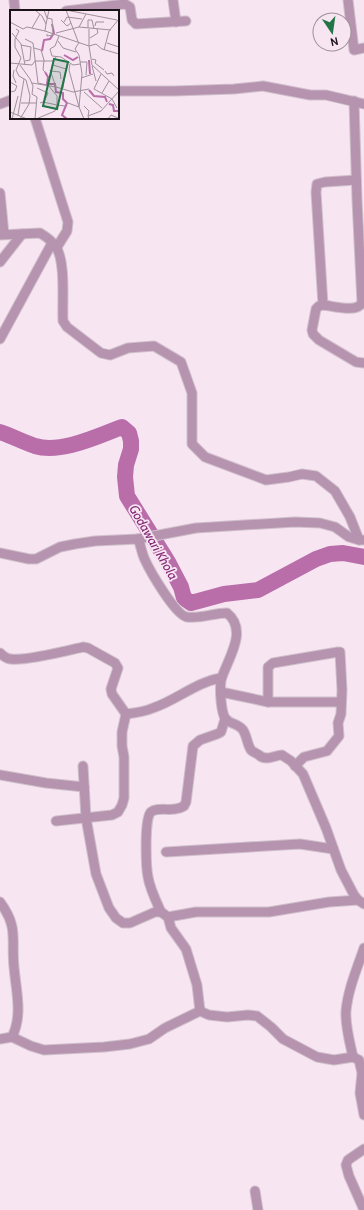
<svg xmlns="http://www.w3.org/2000/svg" width="364" height="1210" font-family="Cabin,sans-serif">
  <style>
    .lines { fill: none; stroke-linecap: round; stroke-linejoin: round }
    .river { stroke: #b96eaa; stroke-width: 16 }
    .minor-casing { stroke: #cfbfcb; stroke-width: 11 }
    .minor { stroke: #b693ae; stroke-width: 9 }
    .labels { text-anchor: middle; stroke-width: 3.5; stroke-linejoin: round; paint-order: stroke }
    .water-label { font-size: 13px; font-style: italic; fill: #822873; stroke: #f7e5f2 }
    .inset-river { fill: none; stroke: #b96eaa; stroke-width: 2 }
    .inset-road { fill: none; stroke: #9f919b; stroke-width: 1 }
    .view { fill: #217547; fill-opacity: 0.15; stroke: #217547; stroke-width: 2 }
    .inset-edge { fill: none; stroke: #1a1418; stroke-width: 2 }
  </style>
  <rect width="100%" height="100%" fill="#f7e5f2"/>
  <g class="lines">
    <path class="river" d="M0,432C12,436 23,442 35,446C61,454 98,436 122,427L129,433L131,441V449L126,465L125,477L127,496L168,562L181,587L184,598L191,603L224,594L258,590L316,559L330,554L343,553L364,557"/>
    <defs>
      <g id="minor">
        <path d="M14,0L15,11"/>
        <path d="M173,0L176,22"/>
        <path d="M348,0L354,50L364,48"/>
        <path d="M66,11L125,4L130,7L132,20L136,24L186,21"/>
        <path d="M118,91H175L234,89L263,86L310,95H326L364,104"/>
        <path d="M354,101L357,200L362,303C356,313 334,306 323,305L319,306L316,309L312,330L313,334L319,340L356,362L364,363"/>
        <path d="M0,104L11,100"/>
        <path d="M35,118L68,222L67,231L57,247"/>
        <path d="M0,193L4,234"/>
        <path d="M0,235L40,233C45,236 53,242 56,247C66,262 62,303 63,321L67,327L101,353L110,355L128,348L154,346L181,362L192,393V444L205,457L266,480L289,477L302,474L316,476L335,491L350,517L359,540"/>
        <path d="M0,262L22,234"/>
        <path d="M323,305L316,192L317,184L325,182L356,180"/>
        <path d="M0,339L52,243"/>
        <path d="M138,539L196,528L295,522L320,523L335,527L349,537L359,540H363"/>
        <path d="M0,553L29,559H36L60,547L75,544L95,541L138,539C141,546 142,554 145,560C150,571 176,616 187,617C200,619 214,613 227,613C248,630 229,657 222,677C219,686 221,708 224,716C228,725 237,722 243,730C247,736 247,744 251,750C253,752 256,753 259,755C261,757 263,758 267,758C272,758 277,755 282,755L291,761L303,774L326,828L341,870L354,895L358,900L364,904"/>
        <path d="M0,653C3,656 6,659 11,659C27,661 65,651 83,647L88,648L115,663L118,668L111,689L112,694L126,714L122,732V746L124,757V798L122,805L118,812L112,815L56,821"/>
        <path d="M221,692L268,702H340"/>
        <path d="M268,702V667L273,663L338,652H340L342,690L341,714L338,723L339,736L327,751L304,757L295,766"/>
        <path d="M126,714C135,713 144,712 153,708C177,700 196,682 221,678"/>
        <path d="M83,766L86,818L96,874L109,908L116,918L123,923H130L155,912H161L168,917L196,912H269L329,902L358,900"/>
        <path d="M0,775L46,783L84,787"/>
        <path d="M166,852L300,844L333,849"/>
        <path d="M0,902C19,928 11,939 14,967C16,991 23,1015 12,1037"/>
        <path d="M161,912C156,901 150,889 148,877C146,867 144,818 151,812C158,806 174,813 184,806L186,802L193,746L200,740L217,734L221,732L225,719"/>
        <path d="M168,917L171,928L186,949L197,985L200,1011"/>
        <path d="M0,1039L12,1037L31,1046L44,1050L104,1047L130,1044L149,1039L165,1028L200,1011L209,1015L227,1017L248,1015L257,1016L271,1027L283,1039L317,1057L334,1060L353,1057L359,1060L362,1073L360,1093L364,1115"/>
        <path d="M353,1057C350,1043 345,1026 346,1011C348,989 357,969 364,948"/>
        <path d="M364,1149L348,1160L346,1165L349,1176L364,1210"/>
        <path d="M255,1191L258,1210"/>
      </g>
    </defs>
    <use href="#minor" class="minor-casing"/>
    <use href="#minor" class="minor"/>
  </g>
  <g class="labels">
    <g class="water-label">
      <text transform="translate(154 542) rotate(60)" y="5">Godawari Khola</text>
    </g>
  </g>
  <g transform="translate(10 10)">
    <rect width="109" height="109" fill="#f7e5f2"/>
    <path class="inset-river" d="M32,41L34,30L40,29L44,23L42,14M54,45L63,50L68,47M79,50L80,64M35,62L38,67L37,74H45L46,82L53,83V89L57,93L52,105L57,109M79,80L84,86L95,87L97,92M99,94L103,95L104,101H109"/>
    <path class="inset-road" d="M25,0L32,6L36,14L35,21L79,36L82,55L109,80M34,0L37,8L42,9L43,25L37,26V24M56,0L107,10M56,0L69,34M51,10L57,16L61,13M0,12L13,19L17,17L35,21M54,12L57,7L72,9M36,14L39,0M85,16L86,12H94M69,17L76,4M22,18L30,4M78,18V10H82L84,19M6,19L9,21L5,29V37L11,48L6,60L9,66L16,70L20,86L19,94L10,109M79,19V36L86,34L92,39L109,44M2,23L11,34L15,55M46,23L69,17L101,20M49,26L45,36L40,39L42,46L51,47L63,55L70,54M80,28L88,23L87,19M15,29L23,33L28,73L37,75M48,31L53,38L66,42M97,33L109,37M68,34L65,39L69,45L72,64L69,97L74,109M11,35L21,37L20,50L15,51M24,38L31,40L34,50L33,60L36,63M94,40L99,21L109,9M82,49L86,50L85,53L94,60M70,52H77L76,65M0,53L22,55L25,51H43L46,47M10,55L20,69L23,76L22,84L27,87L25,109M43,55L56,59M82,56L86,71M4,60L3,66L6,73M40,60L46,77L63,82L79,79M41,61L50,62L51,69M95,61L97,64L102,63L104,66M91,64L84,79L102,89L107,98M71,68L83,64M0,72L7,76L5,81L0,82M22,73L46,77M38,75L47,86V95M27,78L38,83L34,92M53,78L56,59M74,82L92,98M92,83L99,71M11,93H26M30,93L33,92L47,95M58,93L69,97L59,60L60,54M74,96L79,101L78,106M0,102L17,109M8,105L14,69M2,109L8,86M26,109L45,101L47,95L55,96M79,109L78,106L91,101L109,81M98,109L101,105L108,108"/>
    <path class="view" d="M44,49L58,52L47,99L33,96Z"/>
    <rect width="109" height="109" class="inset-edge"/>
  </g>
  <g transform="translate(332 32) rotate(167)"><circle r="19" fill="#f7e5f2" stroke="#9f919b"/>
  <path d="M0-3L7 15L0 10L-7 15Z" fill="#217547"/>
  <text y="-6" font-size="11" font-weight="bold" text-anchor="middle" fill="#1a1418">N</text>
  </g>
</svg>
